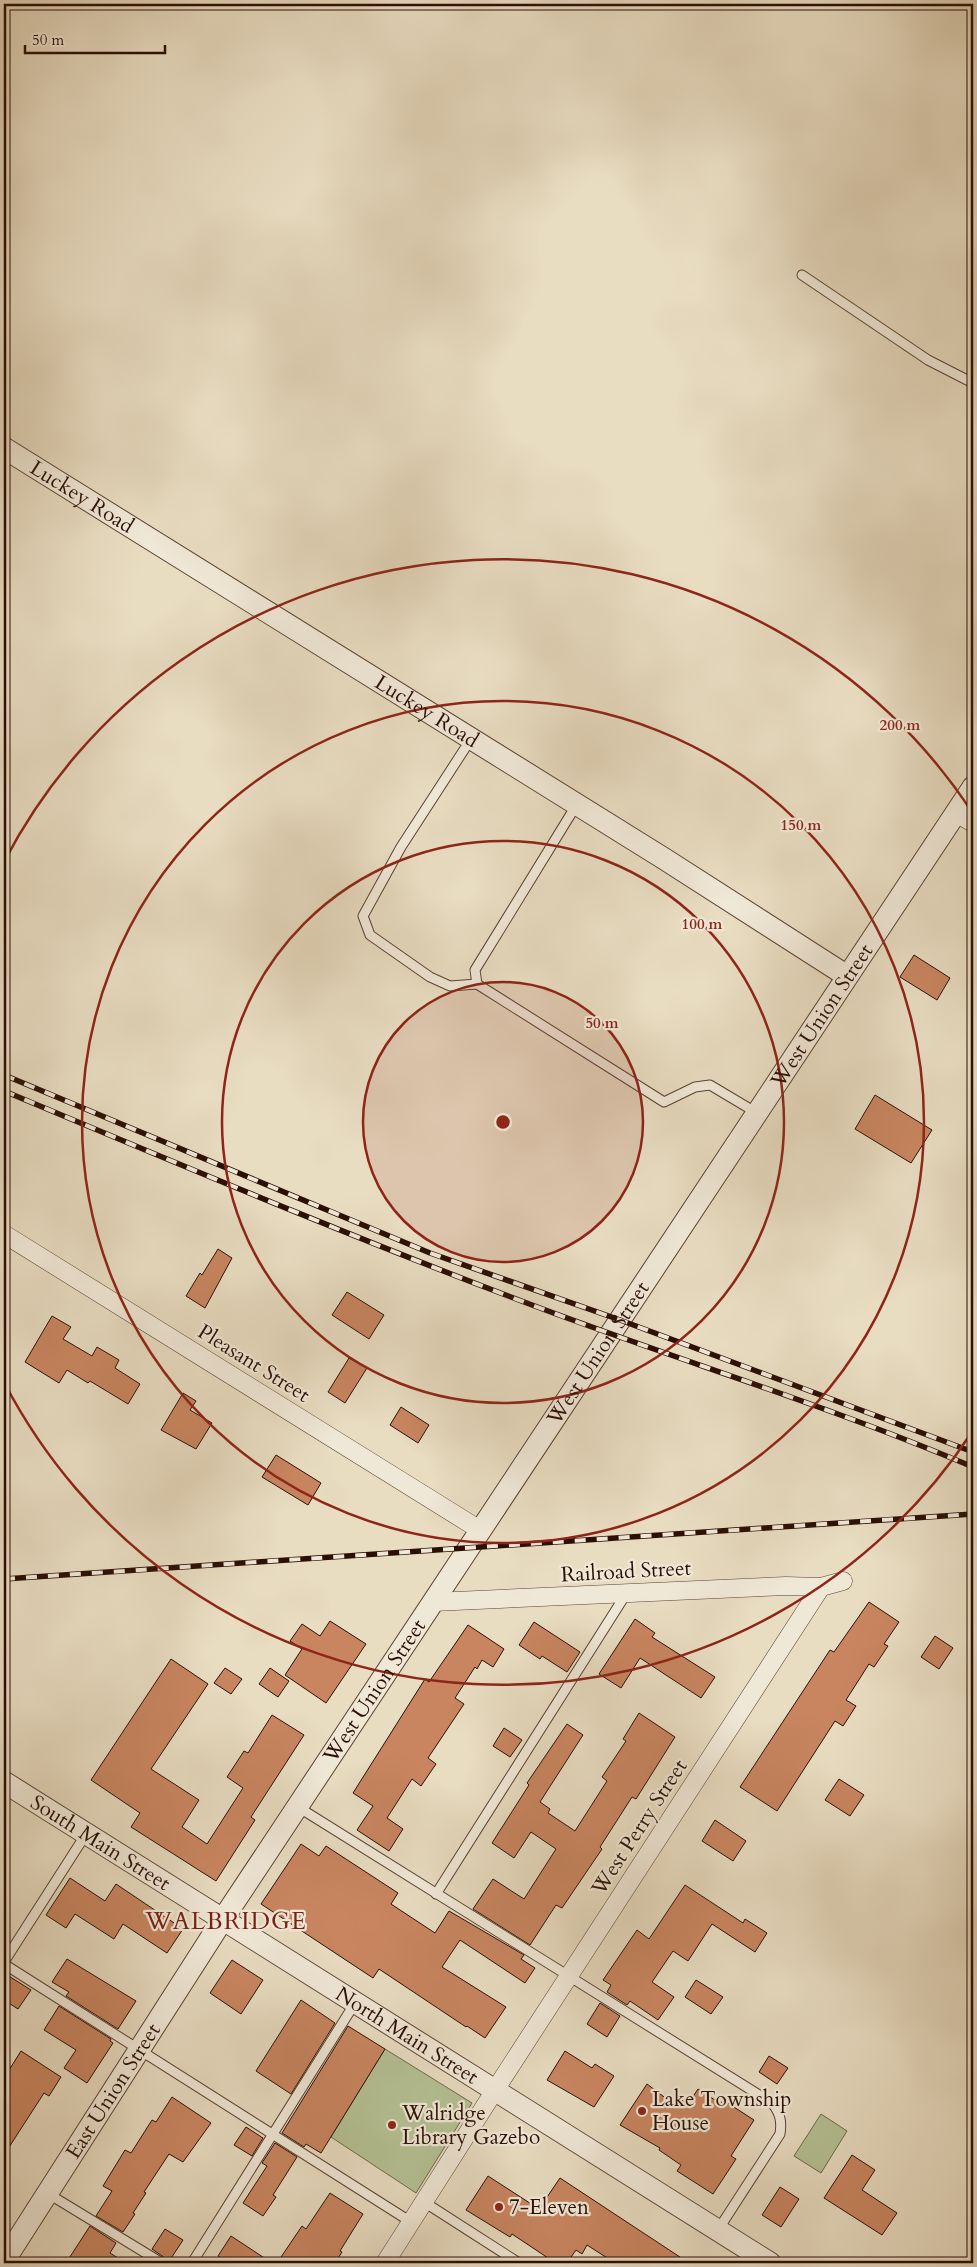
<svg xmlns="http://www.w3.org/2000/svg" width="977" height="2267" font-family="Cardo,serif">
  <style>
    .green { fill: #b4c194; stroke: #6f684c }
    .building { fill: #c88560; stroke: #2a0f05 }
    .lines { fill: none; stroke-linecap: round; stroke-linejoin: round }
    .service-casing { stroke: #5a4234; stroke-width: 11 }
    .minor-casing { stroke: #5a4234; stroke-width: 19 }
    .tertiary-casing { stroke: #5a4234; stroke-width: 23 }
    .service { stroke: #f0e8d7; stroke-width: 9 }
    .minor { stroke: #f0e8d7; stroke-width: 18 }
    .tertiary { stroke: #f0e8d7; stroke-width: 21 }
    .rail-casing { stroke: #2a0f05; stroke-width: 5.5 }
    .rail { stroke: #f0e8d7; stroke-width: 4; stroke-dasharray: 11; stroke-linecap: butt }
    .ring { fill: none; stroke: #8f2418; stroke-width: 2.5 }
    .poi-dot { fill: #8f2418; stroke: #f0e8d7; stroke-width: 2 }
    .labels { text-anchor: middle; stroke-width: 4.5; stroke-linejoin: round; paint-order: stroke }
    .street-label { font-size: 21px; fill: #2a0f05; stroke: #f0e8d7 }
    .poi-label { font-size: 21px; fill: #2a0f05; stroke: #f0e8d7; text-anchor: start }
    .quarter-label { font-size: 24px; letter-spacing: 1px; fill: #7a1f14; stroke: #f0e8d7 }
    .centre { fill: #8f2418; stroke: #f0e8d7; stroke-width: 2.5 }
    .ring-label { font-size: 15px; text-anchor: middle; font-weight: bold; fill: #8f2418; stroke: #f0e8d7; stroke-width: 4.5; stroke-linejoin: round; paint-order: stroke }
  </style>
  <rect width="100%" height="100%" fill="#e8dcc1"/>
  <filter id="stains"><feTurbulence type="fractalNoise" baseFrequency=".004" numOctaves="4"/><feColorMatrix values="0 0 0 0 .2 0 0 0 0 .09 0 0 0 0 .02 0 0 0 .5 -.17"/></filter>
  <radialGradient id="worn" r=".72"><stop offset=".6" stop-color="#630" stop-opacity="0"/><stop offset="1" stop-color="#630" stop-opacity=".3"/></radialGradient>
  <g class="green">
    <path d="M385,2049L472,2103L416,2193L331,2137Z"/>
    <path d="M821,2114L847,2131L821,2173L794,2156Z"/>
  </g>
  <g class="building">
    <path d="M914,955L950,978L937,1000L900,977Z"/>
    <path d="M875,1095L932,1130L911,1163L855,1129Z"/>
    <path d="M218,1249L232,1258L205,1308L186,1296L200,1273L202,1275Z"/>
    <path d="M347,1292L384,1315L369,1339L332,1315Z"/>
    <path d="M52,1316L71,1327L63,1339L92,1356L97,1347L119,1360L115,1368L140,1384L128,1404L90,1381L88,1383L67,1370L59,1383L25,1362Z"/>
    <path d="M349,1358L367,1368L345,1403L328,1392Z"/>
    <path d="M183,1393L196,1401L190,1410L212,1423L196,1449L161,1430Z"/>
    <path d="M401,1407L429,1425L418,1443L390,1425Z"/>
    <path d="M276,1455L321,1483L308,1505L262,1477Z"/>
    <path d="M869,1602L899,1622L884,1644L888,1646L874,1667L869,1664L846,1700L856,1706L843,1726L835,1721L777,1811L740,1787L830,1650L834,1652Z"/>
    <path d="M635,1619L655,1633L652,1637L715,1677L701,1698L640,1658L621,1688L599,1674Z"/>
    <path d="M330,1621L366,1644L326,1703L285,1675L302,1649L290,1641L302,1624L320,1636Z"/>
    <path d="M534,1622L580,1652L567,1672L542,1656L540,1659L519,1645Z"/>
    <path d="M468,1625L504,1649L493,1667L482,1660L477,1669L475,1667L455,1698L464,1704L428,1758L436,1764L421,1786L412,1779L387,1818L403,1829L389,1851L357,1830L373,1806L353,1793L425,1679L429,1682Z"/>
    <path d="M935,1636L953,1648L939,1669L921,1657Z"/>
    <path d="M171,1659L208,1684L151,1769L199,1800L182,1827L207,1844L243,1788L227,1777L244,1751L248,1753L272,1715L304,1735L251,1817L255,1820L216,1881L131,1827L140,1813L91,1780Z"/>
    <path d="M225,1668L242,1679L231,1694L214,1683Z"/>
    <path d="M270,1668L289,1681L278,1697L259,1684Z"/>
    <path d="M639,1713L675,1737L636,1799L632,1797L600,1847L602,1849L562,1908L556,1905L530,1945L473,1909L493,1879L524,1899L556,1849L531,1832L514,1858L492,1843L529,1785L527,1783L567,1724L583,1735L540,1802L550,1809L548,1813L575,1831L607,1781L602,1777L626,1741L623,1739Z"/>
    <path d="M504,1728L522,1740L510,1757L493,1746Z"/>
    <path d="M839,1779L864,1795L850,1816L825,1800Z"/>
    <path d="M715,1820L746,1841L733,1861L702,1841Z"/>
    <path d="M301,1844L319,1856L326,1846L398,1893L391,1904L435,1933L449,1911L524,1955L521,1959L535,1968L525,1983L460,1940L442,1967L506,2007L485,2038L467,2026L466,2027L379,1969L373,1978L261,1904Z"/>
    <path d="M70,1878L105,1901L116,1884L183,1929L167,1953L123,1924L114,1939L75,1914L66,1928L46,1915Z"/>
    <path d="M685,1885L743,1923L745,1919L767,1933L755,1952L712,1924L688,1961L673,1951L652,1982L674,1997L658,2020L630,2001L627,2005L607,1992L611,1985L603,1980L637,1930L649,1939Z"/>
    <path d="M67,1959L136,2001L118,2029L66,1996L69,1992L52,1982Z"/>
    <path d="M232,1960L263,1980L241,2014L210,1993Z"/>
    <path d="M4,1973L31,1990L18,2009L4,2000Z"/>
    <path d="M696,1980L723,1997L711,2014L685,1997Z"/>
    <path d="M301,2000L335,2023L291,2094L256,2071Z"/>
    <path d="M600,2003L620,2016L607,2037L587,2024Z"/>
    <path d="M59,2006L111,2039L110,2041L113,2043L87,2083L64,2068L76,2050L44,2030Z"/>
    <path d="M348,2026L385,2049L321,2153L306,2144L304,2147L282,2133Z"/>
    <path d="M21,2051L61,2077L49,2096L44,2093L4,2155V2078Z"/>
    <path d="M565,2051L592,2068L595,2064L614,2076L594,2107L547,2080Z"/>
    <path d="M769,2056L788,2068L777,2084L759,2072Z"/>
    <path d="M647,2084L676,2106L680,2099L688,2104L698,2089L721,2104L723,2100L754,2120L731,2156L736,2159L713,2194L677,2171L681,2165L659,2150L660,2148L620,2125Z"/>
    <path d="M172,2097L211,2123L183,2162L169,2154L144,2192L146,2193L133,2213L135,2214L123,2232L96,2216L112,2191L103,2186L125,2150L131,2153L152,2120L156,2122Z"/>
    <path d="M246,2127L263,2138L252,2156L234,2145Z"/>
    <path d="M275,2143L297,2157L273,2195L276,2197L263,2216L243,2203L267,2166L262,2163Z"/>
    <path d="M852,2155L875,2170L862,2190L897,2213L882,2235L824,2198Z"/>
    <path d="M488,2176L539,2209L560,2178L689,2263H615L587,2245L582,2254L576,2250L567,2263H544L548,2258L512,2234L510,2237L466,2210Z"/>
    <path d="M780,2187L799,2199L781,2227L762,2215Z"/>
    <path d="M330,2193L363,2214L340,2251L342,2252L335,2263H277L302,2226L306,2229Z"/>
    <path d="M90,2226L116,2243L110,2253L126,2263H66Z"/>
    <path d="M165,2229L183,2240L168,2263L165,2258L152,2249Z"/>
    <path d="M231,2236L272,2263H228L218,2256Z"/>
  </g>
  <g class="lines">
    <defs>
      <g id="service">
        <path d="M802,275L928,360L973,383"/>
        <path d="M471,739L401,847L363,916L370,935L430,977L450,986L477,984"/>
        <path d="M577,804L475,970L477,984L664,1102L695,1087L710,1085L757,1113"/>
        <path d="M298,1807L772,2103C780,2113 782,2121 780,2134L718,2230"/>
        <path d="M436,1894L626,1594"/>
        <path d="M4,1962L86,1834"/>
        <path d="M4,1964L411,2222"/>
        <path d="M47,2193L162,2263"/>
        <path d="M424,2202L519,2263"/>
        <path d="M192,2263L355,2003"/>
      </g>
      <g id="minor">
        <path d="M956,813L973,823"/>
        <path d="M4,1234L480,1530"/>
        <path d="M433,1602L786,1586L821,1587L843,1581"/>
        <path d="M385,2263L495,2090L821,1587"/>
      </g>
      <g id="tertiary">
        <path id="s1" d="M4,448L663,858L847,976"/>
        <path id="s2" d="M4,1782L770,2263"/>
        <path id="s3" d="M4,2261L223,1919L973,787"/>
      </g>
    </defs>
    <use href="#service" class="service-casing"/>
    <use href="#minor" class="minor-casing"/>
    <use href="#tertiary" class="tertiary-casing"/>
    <use href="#service" class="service"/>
    <use href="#minor" class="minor"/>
    <use href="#tertiary" class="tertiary"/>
    <defs>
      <g id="rail">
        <path d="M4,1075L430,1253L620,1320L973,1452"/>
        <path d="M4,1091C179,1164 354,1238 532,1305C678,1360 829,1406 973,1467"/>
        <path d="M4,1579L973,1514"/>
      </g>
    </defs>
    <use href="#rail" class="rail-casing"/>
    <use href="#rail" class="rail"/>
  </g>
  <circle cx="503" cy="1122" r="140" fill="#8f2418" fill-opacity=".12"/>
  <g class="ring">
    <circle cx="503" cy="1122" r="140"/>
    <circle cx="503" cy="1122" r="281"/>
    <circle cx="503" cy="1122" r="421"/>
    <path d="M972 1432A562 562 0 0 1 4 1382M4 862A562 562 0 0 1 972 812"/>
  </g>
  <g class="poi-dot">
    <circle cx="642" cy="2111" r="5"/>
    <circle cx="392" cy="2125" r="5"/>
    <circle cx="499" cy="2207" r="5"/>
  </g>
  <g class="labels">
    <g class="street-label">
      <text dy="7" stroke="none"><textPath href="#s1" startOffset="92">Luckey Road</textPath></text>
      <text dy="7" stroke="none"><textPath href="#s1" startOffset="498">Luckey Road</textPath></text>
      <text dy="7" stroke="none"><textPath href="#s3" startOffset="1490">West Union Street</textPath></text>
      <text dy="7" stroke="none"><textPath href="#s3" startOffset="1085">West Union Street</textPath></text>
      <text transform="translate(254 1363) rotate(32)" y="7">Pleasant Street</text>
      <text transform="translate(626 1571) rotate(-3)" y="7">Railroad Street</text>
      <text dy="7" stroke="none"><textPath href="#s3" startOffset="680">West Union Street</textPath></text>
      <text transform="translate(639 1827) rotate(-57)" y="7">West Perry Street</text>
      <text dy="7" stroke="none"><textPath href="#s2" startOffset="114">South Main Street</textPath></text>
      <text dy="7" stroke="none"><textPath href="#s2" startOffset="476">North Main Street</textPath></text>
      <text dy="7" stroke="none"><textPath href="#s3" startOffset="202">East Union Street</textPath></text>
    </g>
    <g class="poi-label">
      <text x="652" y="2106">Lake Township<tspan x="652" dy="24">House</tspan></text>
      <text x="402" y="2120">Walridge<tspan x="402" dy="24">Library Gazebo</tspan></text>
      <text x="509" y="2214">7-Eleven</text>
    </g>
    <g class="quarter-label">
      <text x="226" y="1929">WALBRIDGE</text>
    </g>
  </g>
  <circle cx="503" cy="1122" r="8" class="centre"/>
  <g class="ring-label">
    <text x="900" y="730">200 m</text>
    <text x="801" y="830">150 m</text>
    <text x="702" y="929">100 m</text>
    <text x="602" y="1028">50 m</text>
  </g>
  <rect width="977" height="2267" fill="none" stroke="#e8dcc1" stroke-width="20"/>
  <rect x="5" y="5" width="967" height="2257" fill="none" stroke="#2a0f05" stroke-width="2.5"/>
  <rect x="10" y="10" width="957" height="2247" fill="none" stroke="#2a0f05"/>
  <path d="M25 45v8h140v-8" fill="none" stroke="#2a0f05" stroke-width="2.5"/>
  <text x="32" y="45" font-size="15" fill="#2a0f05" stroke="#f0e8d7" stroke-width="4" paint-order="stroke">50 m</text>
  <rect width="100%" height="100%" filter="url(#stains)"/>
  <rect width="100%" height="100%" fill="url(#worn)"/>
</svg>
